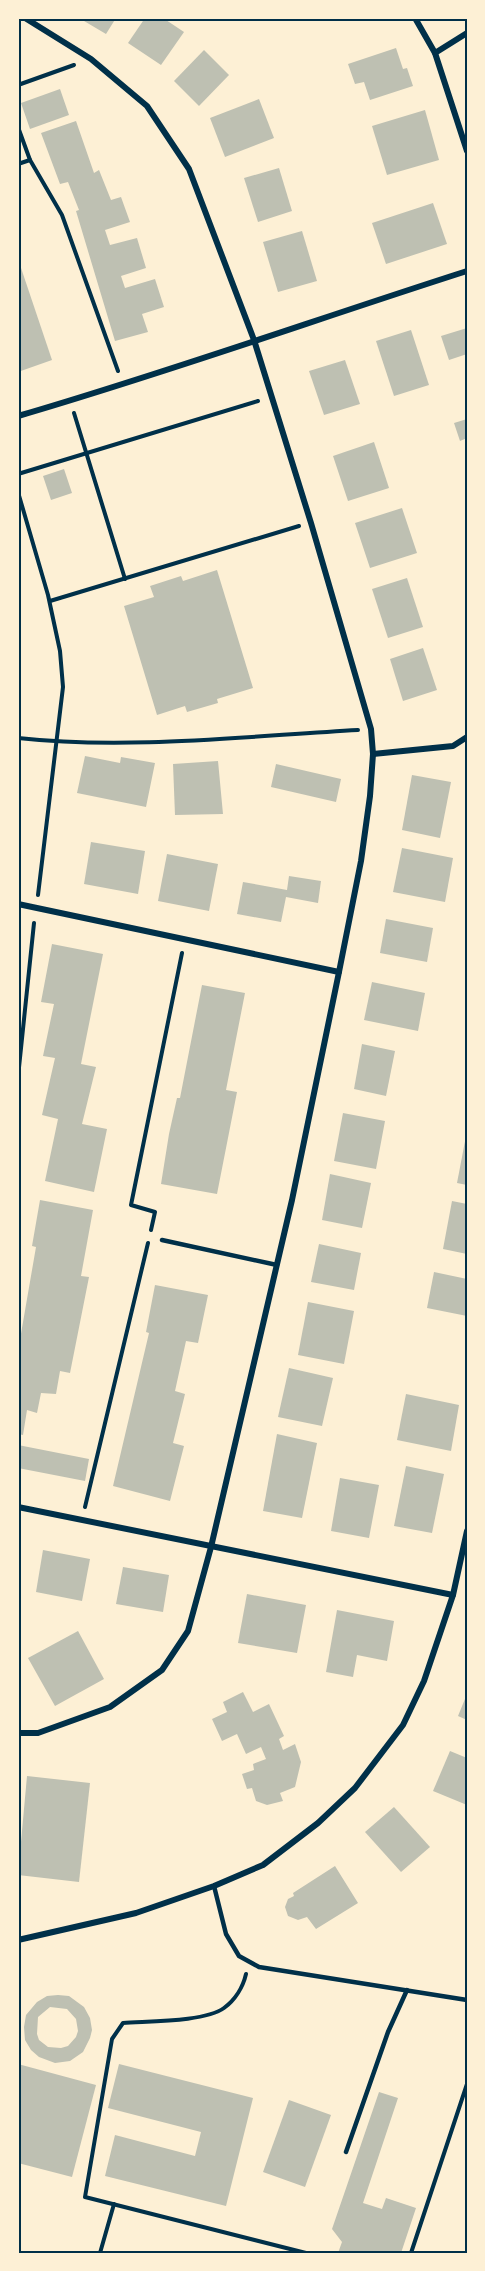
<svg xmlns="http://www.w3.org/2000/svg" width="485" height="2271" font-family="Poppins,sans-serif">
  <style>
    .building { fill: #bec0b2; fill-rule: evenodd }
    .lines { fill: none; stroke-linecap: round; stroke-linejoin: round }
    .path { stroke: #003049; stroke-width: 4 }
    .service { stroke: #003049; stroke-width: 4.5 }
    .minor { stroke: #003049; stroke-width: 6 }
    .neatline { fill: none; stroke: #003049; stroke-width: 2 }
  </style>
  <rect width="100%" height="100%" fill="#fdf0d5"/>
  <g class="building">
    <path d="M79,18H116L106,34Z"/>
    <path d="M145,18H163L184,32L161,65L128,43Z"/>
    <path d="M396,48L403,69L407,68L413,86L370,100L364,82L355,84L348,64Z"/>
    <path d="M204,50L229,75L199,106L174,81Z"/>
    <path d="M60,89L69,115L30,129L21,103Z"/>
    <path d="M259,99L274,138L225,157L210,118Z"/>
    <path d="M425,110L439,160L387,175L372,126Z"/>
    <path d="M76,121L94,173L99,170L111,200L121,197L130,222L105,230L110,245L137,238L146,268L121,276L125,288L155,279L164,307L142,314L148,332L115,341L76,211L79,210L68,182L60,184L41,133Z"/>
    <path d="M279,168L292,211L258,222L244,178Z"/>
    <path d="M433,203L447,244L386,264L372,223Z"/>
    <path d="M302,231L317,281L278,292L263,242Z"/>
    <path d="M18,259L52,360L18,372Z"/>
    <path d="M467,328V354L449,360L441,336Z"/>
    <path d="M411,330L429,385L394,396L376,341Z"/>
    <path d="M345,360L360,404L324,415L309,371Z"/>
    <path d="M467,419V438L460,441L454,423Z"/>
    <path d="M374,442L389,488L348,501L333,456Z"/>
    <path d="M64,469L72,493L51,500L43,476Z"/>
    <path d="M402,508L417,553L370,568L355,523Z"/>
    <path d="M217,570L253,688L217,699L218,703L187,712L185,706L157,715L124,606L154,597L150,586L181,576L183,581Z"/>
    <path d="M407,578L423,627L388,638L372,589Z"/>
    <path d="M423,648L437,690L403,701L390,659Z"/>
    <path d="M85,756L120,763L121,757L155,763L146,807L77,793Z"/>
    <path d="M218,761L223,814L175,815L173,764Z"/>
    <path d="M276,764L341,779L336,802L271,787Z"/>
    <path d="M412,775L451,782L440,838L402,830Z"/>
    <path d="M91,842L145,851L138,894L84,884Z"/>
    <path d="M402,848L453,858L445,902L393,892Z"/>
    <path d="M167,854L218,864L209,911L158,901Z"/>
    <path d="M289,876L321,881L318,903L286,897L281,922L237,914L243,882L287,890Z"/>
    <path d="M386,919L433,928L427,962L380,953Z"/>
    <path d="M52,944L103,954L81,1064L96,1067L82,1124L107,1129L94,1192L45,1181L58,1119L42,1115L55,1058L43,1056L54,1004L41,1002Z"/>
    <path d="M372,982L425,993L418,1031L364,1020Z"/>
    <path d="M202,985L245,993L226,1090L237,1092L217,1194L161,1184L169,1134L177,1098H180Z"/>
    <path d="M362,1044L395,1051L386,1096L354,1089Z"/>
    <path d="M343,1113L385,1121L376,1169L334,1161Z"/>
    <path d="M466,1136H467V1185L457,1183Z"/>
    <path d="M330,1174L371,1183L362,1228L322,1220Z"/>
    <path d="M40,1200L93,1210L81,1276L89,1277L70,1373L60,1371L56,1394L41,1393L37,1413L27,1410L23,1435L18,1434V1351L36,1247L32,1246Z"/>
    <path d="M452,1201L467,1204V1254L443,1249Z"/>
    <path d="M319,1244L361,1253L354,1290L311,1282Z"/>
    <path d="M434,1272L467,1279V1316L427,1308Z"/>
    <path d="M155,1285L208,1295L198,1343L186,1341L175,1391L185,1394L173,1443L184,1446L170,1501L113,1486L149,1333L146,1332Z"/>
    <path d="M308,1302L354,1311L344,1364L298,1355Z"/>
    <path d="M289,1368L333,1378L322,1426L278,1417Z"/>
    <path d="M406,1394L459,1405L451,1451L397,1440Z"/>
    <path d="M277,1434L317,1443L302,1518L263,1511Z"/>
    <path d="M18,1445L89,1459L85,1481L18,1468Z"/>
    <path d="M406,1466L444,1474L432,1533L394,1526Z"/>
    <path d="M340,1478L379,1485L369,1538L331,1531Z"/>
    <path d="M43,1550L90,1559L82,1601L36,1592Z"/>
    <path d="M123,1567L169,1575L163,1612L116,1604Z"/>
    <path d="M247,1594L306,1605L297,1653L238,1643Z"/>
    <path d="M337,1610L394,1621L387,1661L357,1655L353,1677L326,1672Z"/>
    <path d="M78,1631L104,1679L55,1706L28,1658Z"/>
    <path d="M243,1692L253,1712L269,1704L284,1736L279,1739L283,1750L295,1744L301,1762L295,1787L280,1793L283,1801L267,1805L256,1801L252,1788L247,1789L242,1774L254,1770L253,1764L266,1759L261,1747L246,1754L237,1734L222,1741L212,1719L227,1712L223,1702Z"/>
    <path d="M467,1694V1720L458,1716Z"/>
    <path d="M450,1751L467,1758V1805L433,1791Z"/>
    <path d="M27,1776L90,1783L79,1882L18,1875Z"/>
    <path d="M394,1807L430,1847L401,1872L365,1832Z"/>
    <path d="M335,1866L358,1903L316,1929L307,1917L298,1920L288,1916L285,1907L288,1899L294,1896L293,1893Z"/>
    <path d="M58,1995L69,1996L84,2007L90,2018L92,2030L90,2038L83,2052L70,2061L55,2063L39,2057L31,2050L25,2040L24,2027L26,2015L37,2002L47,1996ZM50,2007L67,2009L76,2019L78,2031L76,2037L68,2046L61,2048L48,2047L39,2040L37,2034L38,2017Z"/>
    <path d="M18,2064L96,2085L72,2177L18,2163Z"/>
    <path d="M119,2064L253,2098L226,2206L105,2176L115,2135L195,2156L201,2132L108,2108Z"/>
    <path d="M379,2092L398,2098L363,2203L382,2209L386,2198L416,2208L401,2253H338L342,2242L332,2229Z"/>
    <path d="M289,2100L331,2115L305,2187L263,2172Z"/>
  </g>
  <g class="lines">
    <g class="path">
      <path d="M18,85L74,65"/>
      <path d="M18,127L30,160L62,215L118,371"/>
      <path d="M18,164L30,160"/>
      <path d="M74,413L125,579"/>
      <path d="M18,474L258,401"/>
      <path d="M18,492L48,595L60,651L63,687L38,895"/>
      <path d="M50,601L299,526"/>
      <path d="M18,738C127,750 248,736 358,730"/>
      <path d="M18,1077L34,923"/>
      <path d="M151,1230L155,1212L131,1205L182,953"/>
      <path d="M85,1507L148,1243"/>
      <path d="M246,1974C243,1987 235,2000 224,2008C205,2022 147,2021 123,2023L112,2039L85,2197L306,2253"/>
      <path d="M100,2253L114,2204"/>
      <path d="M411,2253L467,2084"/>
    </g>
    <g class="service">
      <path d="M162,1240L277,1265"/>
      <path d="M214,1886L226,1934L239,1956L259,1967L467,2000"/>
      <path d="M346,2152L388,2032L407,1990"/>
    </g>
    <g class="minor">
      <path d="M415,18L435,53L467,151"/>
      <path d="M435,53L467,33"/>
      <path d="M18,416C169,372 317,319 467,271"/>
      <path d="M373,754L453,746L467,737"/>
      <path d="M18,904L339,972"/>
      <path d="M18,1507L453,1595"/>
      <path d="M18,1733H38L110,1707L162,1670L188,1631L211,1547L292,1200L339,972L361,861L370,796L373,754L371,729L311,523L254,340L189,169L147,106L91,59L25,18"/>
      <path d="M18,1940L136,1913L214,1886L263,1865L318,1823L355,1788L403,1725L424,1681L453,1595L467,1531"/>
    </g>
  </g>
  <rect width="485" height="2271" fill="none" stroke="#fdf0d5" stroke-width="39"/>
  <rect x="20" y="20" width="446" height="2232" class="neatline"/>
</svg>
